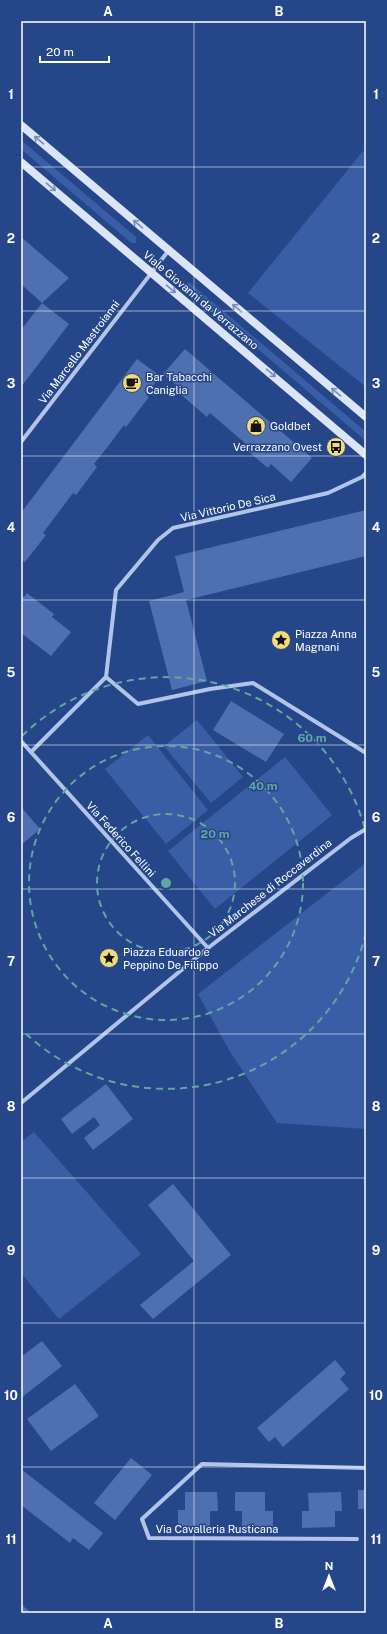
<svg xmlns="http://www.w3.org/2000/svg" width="387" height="1634" font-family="'Public Sans',sans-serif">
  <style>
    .green { fill: #3a5ea6 }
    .building { fill: #4e70b1 }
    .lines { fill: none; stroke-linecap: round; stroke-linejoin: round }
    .minor { stroke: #b2c5e9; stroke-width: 4 }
    .secondary { stroke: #dce5f8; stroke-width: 8 }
    .oneway { stroke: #778ebb }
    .grid { fill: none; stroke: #fff; stroke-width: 1; stroke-opacity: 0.55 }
    .ring { fill: none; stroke: #63a6a1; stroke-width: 2; stroke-dasharray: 7 5 }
    .labels { text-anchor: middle; stroke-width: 3; stroke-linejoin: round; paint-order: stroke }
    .street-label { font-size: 11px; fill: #fff; stroke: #254689 }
    .poi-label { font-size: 11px; fill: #fff; stroke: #254689; text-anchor: start }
    .centre { fill: #63a6a1; stroke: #254689; stroke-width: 2 }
    .ring-label { font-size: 12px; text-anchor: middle; font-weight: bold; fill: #63a6a1; stroke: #254689; stroke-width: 3; stroke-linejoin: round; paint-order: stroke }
    .neatline { fill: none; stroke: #fff; stroke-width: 1.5 }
    .grid-label { font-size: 13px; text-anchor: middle; font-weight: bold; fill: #fff }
  </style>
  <rect width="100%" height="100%" fill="#254689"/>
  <g class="green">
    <path d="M21,140L136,237V243H132L129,241L21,149Z"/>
    <path d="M363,151L366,153V387L248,293Z"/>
    <path d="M189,282L366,432V441L186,288V285Z"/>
    <path d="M197,720L243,777L211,803L164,746Z"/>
    <path d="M148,735L208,810L166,844L105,769Z"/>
    <path d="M285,757L332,815L215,909L168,851Z"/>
    <path d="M366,863V1129L277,1123L229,1050L198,994Z"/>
    <path d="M34,1132L141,1254L59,1319L21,1273V1142Z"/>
  </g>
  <g class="building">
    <path d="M21,237L69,278L42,303L69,324L21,387V330L42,303L21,284Z"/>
    <path d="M185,349L312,458L291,482L271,464L268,468L243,447L246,444L210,413L207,417L178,392L181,389L163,374Z"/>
    <path d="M137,359L160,376L146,395L149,397L126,427L124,425L109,445L94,464L97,467L76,495L73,493L43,533L46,535L25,562L22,560L21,562V513Z"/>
    <path d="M366,510V556L186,600L207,681L172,690L149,601L184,592L175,556Z"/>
    <path d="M27,593L54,614L52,617L71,632L51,656L21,633V595L24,597Z"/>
    <path d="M231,701L284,734L266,762L213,730Z"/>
    <path d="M21,807L40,829L21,845Z"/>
    <path d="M106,1084L133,1119L93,1150L84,1138L100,1125L94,1117L72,1134L61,1119Z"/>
    <path d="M173,1184L231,1255L153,1319L140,1305L194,1261L148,1205Z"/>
    <path d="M42,1341L62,1366L21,1398V1357Z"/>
    <path d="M335,1360L346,1373L340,1379L349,1389L283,1447L275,1437L269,1442L257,1428Z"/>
    <path d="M75,1384L99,1416L51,1451L27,1419Z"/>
    <path d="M131,1458L152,1475L115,1520L94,1503Z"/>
    <path d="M21,1469L103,1533L89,1550L73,1538L70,1543L21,1505Z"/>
    <rect x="358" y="1490" width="8" height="19"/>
    <path d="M185,1492H217L218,1511H210V1528H178V1510H185Z"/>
    <path d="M235,1492H265V1511H273V1528H242V1511H235Z"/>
    <path d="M341,1492L342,1511H335V1527L302,1528V1511H309L308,1493Z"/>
    <path d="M21,1604L31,1613H21Z"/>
  </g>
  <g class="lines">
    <g class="minor">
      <path d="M21,442L169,250"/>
      <path d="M106,677L138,704L210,689L253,683L366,753"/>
      <path d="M21,741L208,948"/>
      <path d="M31,752L106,677L116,590L158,540L173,528L328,493L362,477L366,473"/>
      <path d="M21,1103L208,948L351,838L366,829"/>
      <path d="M357,1539L149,1538L142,1519L202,1464L366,1468"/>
    </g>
    <g class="secondary">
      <path d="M21,125L366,417"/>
      <path d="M21,162L366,455"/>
    </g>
  </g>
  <defs><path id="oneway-shaft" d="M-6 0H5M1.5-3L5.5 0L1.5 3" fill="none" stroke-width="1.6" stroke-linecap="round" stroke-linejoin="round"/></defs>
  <g class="oneway">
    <use href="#oneway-shaft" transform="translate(39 140) rotate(-140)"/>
    <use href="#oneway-shaft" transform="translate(51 187) rotate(40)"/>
    <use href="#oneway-shaft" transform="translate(138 224) rotate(-140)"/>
    <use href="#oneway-shaft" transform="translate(171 289) rotate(40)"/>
    <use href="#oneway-shaft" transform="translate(237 308) rotate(-140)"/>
    <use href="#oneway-shaft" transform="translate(271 373) rotate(40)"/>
    <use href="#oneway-shaft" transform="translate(336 392) rotate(-140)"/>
  </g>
  <path class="grid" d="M194,21V1613M21,167H366M21,311H366M21,456H366M21,600H366M21,745H366M21,889H366M21,1034H366M21,1178H366M21,1323H366M21,1467H366"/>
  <g class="ring">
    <circle cx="166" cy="883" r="69"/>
    <circle cx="166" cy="883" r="137"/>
    <path d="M366 933A206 206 0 0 1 22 1030M22 736A206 206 0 0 1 366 833"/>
  </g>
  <defs>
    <symbol id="cafe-disc" viewBox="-11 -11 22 22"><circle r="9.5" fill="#f3dc76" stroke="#254689"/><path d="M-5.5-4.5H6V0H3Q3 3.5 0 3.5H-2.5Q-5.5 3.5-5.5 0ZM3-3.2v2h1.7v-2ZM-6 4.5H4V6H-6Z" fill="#111"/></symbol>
    <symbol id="shop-disc" viewBox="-11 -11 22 22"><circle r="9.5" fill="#f3dc76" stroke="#254689"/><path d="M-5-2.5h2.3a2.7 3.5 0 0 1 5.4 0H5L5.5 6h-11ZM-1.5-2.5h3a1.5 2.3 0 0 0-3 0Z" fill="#111"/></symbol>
    <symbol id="bus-disc" viewBox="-11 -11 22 22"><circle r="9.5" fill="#f3dc76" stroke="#254689"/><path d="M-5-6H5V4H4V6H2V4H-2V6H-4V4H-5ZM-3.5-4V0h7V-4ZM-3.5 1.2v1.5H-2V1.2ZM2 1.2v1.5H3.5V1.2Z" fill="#111"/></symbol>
    <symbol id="sight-disc" viewBox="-11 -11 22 22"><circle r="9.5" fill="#f3dc76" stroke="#254689"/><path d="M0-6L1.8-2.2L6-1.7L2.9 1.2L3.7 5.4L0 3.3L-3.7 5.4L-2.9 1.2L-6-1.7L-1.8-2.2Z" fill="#111"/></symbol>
  </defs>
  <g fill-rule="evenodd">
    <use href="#cafe-disc" x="121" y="372" width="22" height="22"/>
    <use href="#shop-disc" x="245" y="415" width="22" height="22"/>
    <use href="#bus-disc" x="325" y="436" width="22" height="22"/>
    <use href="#sight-disc" x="270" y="629" width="22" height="22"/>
    <use href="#sight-disc" x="98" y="947" width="22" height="22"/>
  </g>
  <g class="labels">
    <g class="street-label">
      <text transform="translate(201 300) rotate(40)" y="4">Viale Giovanni da Verrazzano</text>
      <text transform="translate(79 352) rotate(-53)" y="4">Via Marcello Mastroianni</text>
      <text transform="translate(228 507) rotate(-13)" y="4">Via Vittorio De Sica</text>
      <text transform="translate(121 839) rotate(48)" y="4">Via Federico Fellini</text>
      <text transform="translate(270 888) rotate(-38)" y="4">Via Marchese di Roccaverdina</text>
      <text x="217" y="1533">Via Cavalleria Rusticana</text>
    </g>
    <g class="poi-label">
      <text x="146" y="381">Bar Tabacchi<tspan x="146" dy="13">Caniglia</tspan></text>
      <text x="270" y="430">Goldbet</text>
      <text x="322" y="451" text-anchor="end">Verrazzano Ovest</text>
      <text x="295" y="638">Piazza Anna<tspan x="295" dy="13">Magnani</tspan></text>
      <text x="123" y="956">Piazza Eduardo e<tspan x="123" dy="13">Peppino De Filippo</tspan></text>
    </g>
  </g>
  <circle cx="166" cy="883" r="6" class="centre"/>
  <g class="ring-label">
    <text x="312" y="742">60 m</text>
    <text x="263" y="790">40 m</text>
    <text x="215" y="838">20 m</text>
  </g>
  <rect width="387" height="1634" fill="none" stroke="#254689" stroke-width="44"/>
  <g transform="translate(329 1576)" stroke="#254689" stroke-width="3" paint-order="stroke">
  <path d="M0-3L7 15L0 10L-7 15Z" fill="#ffffff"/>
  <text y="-6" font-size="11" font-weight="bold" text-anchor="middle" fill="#ffffff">N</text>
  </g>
  <path d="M40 56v6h69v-6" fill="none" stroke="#ffffff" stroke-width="2"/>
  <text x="46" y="56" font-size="12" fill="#ffffff" stroke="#254689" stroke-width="3" paint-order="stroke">20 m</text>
  <rect x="22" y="22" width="343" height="1590" class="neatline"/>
  <g class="grid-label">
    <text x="108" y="16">A</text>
    <text x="279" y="16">B</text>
    <text x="11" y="99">1</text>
    <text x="376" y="99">1</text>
    <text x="11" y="243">2</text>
    <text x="376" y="243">2</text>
    <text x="11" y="388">3</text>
    <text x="376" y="388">3</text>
    <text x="11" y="532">4</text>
    <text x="376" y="532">4</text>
    <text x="11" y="677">5</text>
    <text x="376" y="677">5</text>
    <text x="11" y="822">6</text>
    <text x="376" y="822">6</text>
    <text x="11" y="966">7</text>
    <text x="376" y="966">7</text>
    <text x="11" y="1111">8</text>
    <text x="376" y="1111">8</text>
    <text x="11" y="1255">9</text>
    <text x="376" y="1255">9</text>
    <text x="11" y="1400">10</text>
    <text x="376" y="1400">10</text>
    <text x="11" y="1544">11</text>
    <text x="376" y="1544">11</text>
    <text x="108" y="1628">A</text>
    <text x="279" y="1628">B</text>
  </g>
</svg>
